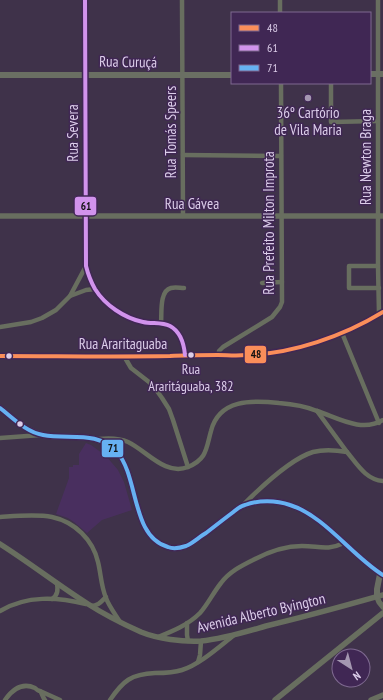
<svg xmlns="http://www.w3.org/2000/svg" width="383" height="700" font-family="'PT Sans Narrow',sans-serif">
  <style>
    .built { fill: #492f5f }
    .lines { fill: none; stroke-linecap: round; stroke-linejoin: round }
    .minor { stroke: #686e5f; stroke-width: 4.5 }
    .tertiary { stroke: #686e5f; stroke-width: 5.5 }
    .secondary { stroke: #6a6f63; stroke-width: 6 }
    .bus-1-casing { stroke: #402754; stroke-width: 7 }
    .bus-2-casing { stroke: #402754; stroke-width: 7 }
    .bus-3-casing { stroke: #402754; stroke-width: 7 }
    .bus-1 { stroke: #fa8e5a; stroke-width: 4 }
    .bus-2 { stroke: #d193ec; stroke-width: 4 }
    .bus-3 { stroke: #66b1f2; stroke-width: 4 }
    .poi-dot { fill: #a497b1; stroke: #402754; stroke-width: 1.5 }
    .bus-dot { fill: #dbcde9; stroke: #402754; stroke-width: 1.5 }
    .labels { text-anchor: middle; stroke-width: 3; stroke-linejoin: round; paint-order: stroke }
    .bus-label { font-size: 14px; fill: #dbcde9; stroke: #402754 }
    .street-label { font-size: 15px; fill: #dbcde9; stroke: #402754 }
    .poi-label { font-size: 15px; fill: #dbcde9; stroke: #402754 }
    .line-badge { stroke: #402754; stroke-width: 1.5 }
    .pale-badge-label { font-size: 11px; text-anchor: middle; font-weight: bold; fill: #111 }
  </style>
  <rect width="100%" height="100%" fill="#3f324a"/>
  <path class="built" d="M86,443L91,445L106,456L118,470L124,482L132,510L102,520L87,533L74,522L68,518L56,514L69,478V467H73V465H79V454Z"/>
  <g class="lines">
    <g class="minor">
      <path d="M85,0L86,266C88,274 91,282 95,289C105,305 124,318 143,322C152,324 162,322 170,326C181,332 184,344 185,355"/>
      <path d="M182,0L183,216"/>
      <path d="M378,0V266L379,314"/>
      <path d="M280,13V0"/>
      <path d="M331,83V122L378,121"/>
      <path d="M183,155L281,156"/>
      <path d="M378,266H349V288H379"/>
      <path d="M262,283L282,282"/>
      <path d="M70,296L86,290L95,289"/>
      <path d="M161,323C162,314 159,291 171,288C175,287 180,288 184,288"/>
      <path d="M0,327L31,322L42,318L56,310L70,296L86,266"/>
      <path d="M342,333L379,423"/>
      <path d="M219,355V351L223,347L272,317L280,307L282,302L281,83"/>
      <path d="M124,356L131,368L149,382L157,391L162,398L169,409L173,420L188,467"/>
      <path d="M317,411L347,452"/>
      <path d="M0,438L41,435"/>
      <path d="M99,439C109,438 119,438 128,442C147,451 165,476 188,467C207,459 206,449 211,431C219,399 252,400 279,403C292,404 305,406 317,411C338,418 362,433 383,420"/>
      <path d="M243,505C260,488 290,459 313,452C324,449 336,450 347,452C357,464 366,480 383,481"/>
      <path d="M0,517C16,516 36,514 52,517C75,522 93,540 98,562C101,574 101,586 106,598C109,606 115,614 120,622"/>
      <path d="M52,599C58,595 58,590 57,583"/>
      <path d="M91,606C98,606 101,602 106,597"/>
      <path d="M0,611C27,595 57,597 86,604"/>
      <path d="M187,623V635L188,641"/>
      <path d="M158,637C173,631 188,625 200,613C208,604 213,593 221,583C229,572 241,566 253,560C268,552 284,546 302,546C319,546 327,551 344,543"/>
      <path d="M198,662L200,655L201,641"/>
      <path d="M40,691L60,700"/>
      <path d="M5,700C12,690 22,682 35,688C36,689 39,691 40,691C42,693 43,698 45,700"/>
      <path d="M110,700C123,681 131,674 155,673C164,673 173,673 182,670C199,665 219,647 233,636"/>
    </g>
    <g class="tertiary">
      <path d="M0,216H383"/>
      <path d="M0,356C57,356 113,357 170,356C186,355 202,355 218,355C227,355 236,356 246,355C292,354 344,336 383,312"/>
      <path d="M0,544C30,563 58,585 88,604C105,615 123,624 141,632C158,639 183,642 201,641C223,639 245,632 266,626C305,617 344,606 383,595"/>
      <path d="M377,597L379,602L383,607"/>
      <path d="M275,700L383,613"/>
      <path d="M371,700L383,695"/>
    </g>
    <g class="secondary">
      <path d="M370,74H383"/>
      <path d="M0,75H232"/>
      <path d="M0,408C13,418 26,432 43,435C69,440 97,430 117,452C139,477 131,537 168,547C173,549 180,548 186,546C193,543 199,537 206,533C215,526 224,519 232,513C236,510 240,506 245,505C258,500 276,500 290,505C325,516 352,556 383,575"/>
      <path d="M377,597V589L380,574"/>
    </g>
    <defs>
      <path id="bus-1" d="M0,356C57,356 113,357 170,356C186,355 202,355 218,355C227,355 236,356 246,355C292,354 344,336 383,312"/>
      <path id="bus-2" d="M85,0L86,266C88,274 91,282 95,289C105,305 124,318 143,322C152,324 162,322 170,326C181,332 184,344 185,355"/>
      <path id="bus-3" d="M0,408C13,418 26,432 43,435C69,440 97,430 117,452C139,477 131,537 168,547C173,549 180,548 186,546C193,543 199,537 206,533C215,526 224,519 232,513C236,510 240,506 245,505C258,500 276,500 290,505C325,516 352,556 383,575"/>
    </defs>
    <use href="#bus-1" class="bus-1-casing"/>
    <use href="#bus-2" class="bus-2-casing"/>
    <use href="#bus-3" class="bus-3-casing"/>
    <use href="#bus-1" class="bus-1"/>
    <use href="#bus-2" class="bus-2"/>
    <use href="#bus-3" class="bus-3"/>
  </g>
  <circle class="poi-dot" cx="308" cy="98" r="4"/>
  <g class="bus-dot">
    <circle cx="191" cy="355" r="3.5"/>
    <circle cx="9" cy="356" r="3.5"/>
    <circle cx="20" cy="424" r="3.5"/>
  </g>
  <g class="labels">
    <g class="bus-label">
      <text x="191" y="374">Rua<tspan x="191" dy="17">Araritáguaba, 382</tspan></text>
    </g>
    <g class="street-label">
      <text transform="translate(128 62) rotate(1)" y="5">Rua Curuçá</text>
      <text transform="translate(171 132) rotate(-90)" y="5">Rua Tomás Speers</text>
      <text transform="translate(73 133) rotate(-90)" y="5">Rua Severa</text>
      <text transform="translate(366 157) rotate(-90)" y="5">Rua Newton Braga</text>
      <text x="192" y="209">Rua Gávea</text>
      <text transform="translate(269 223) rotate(-90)" y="5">Rua Prefeito Milton Improta</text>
      <text x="123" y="349">Rua Araritaguaba</text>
      <text transform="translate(261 613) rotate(-13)" y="5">Avenida Alberto Byington</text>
    </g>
    <g class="poi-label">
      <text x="308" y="118">36º Cartório<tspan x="308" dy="17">de Vila Maria</tspan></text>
    </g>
  </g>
  <g class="line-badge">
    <rect x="74" y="196" width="23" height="20" rx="4" fill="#d193ec"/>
    <rect x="244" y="345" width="23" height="19" rx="4" fill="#fa8e5a"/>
    <rect x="101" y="439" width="23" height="19" rx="4" fill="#66b1f2"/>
  </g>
  <g class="pale-badge-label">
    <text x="86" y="210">61</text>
    <text x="256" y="358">48</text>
    <text x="113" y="452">71</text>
  </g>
  <rect x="231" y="12" width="140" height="72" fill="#402754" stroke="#7e6990"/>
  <rect x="239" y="25" width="20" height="6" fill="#fa8e5a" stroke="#7e6990"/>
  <text x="267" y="32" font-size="12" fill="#dbcde9">48</text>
  <rect x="239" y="45" width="20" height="6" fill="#d193ec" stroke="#7e6990"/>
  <text x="267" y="52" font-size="12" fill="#dbcde9">61</text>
  <rect x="239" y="65" width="20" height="6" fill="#66b1f2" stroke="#7e6990"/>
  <text x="267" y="72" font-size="12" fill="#dbcde9">71</text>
  <g transform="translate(351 668) rotate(144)"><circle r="19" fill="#402754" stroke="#7e6990"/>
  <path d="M0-3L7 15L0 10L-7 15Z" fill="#a497b1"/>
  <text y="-6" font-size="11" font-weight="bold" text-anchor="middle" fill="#dbcde9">N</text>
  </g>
</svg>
